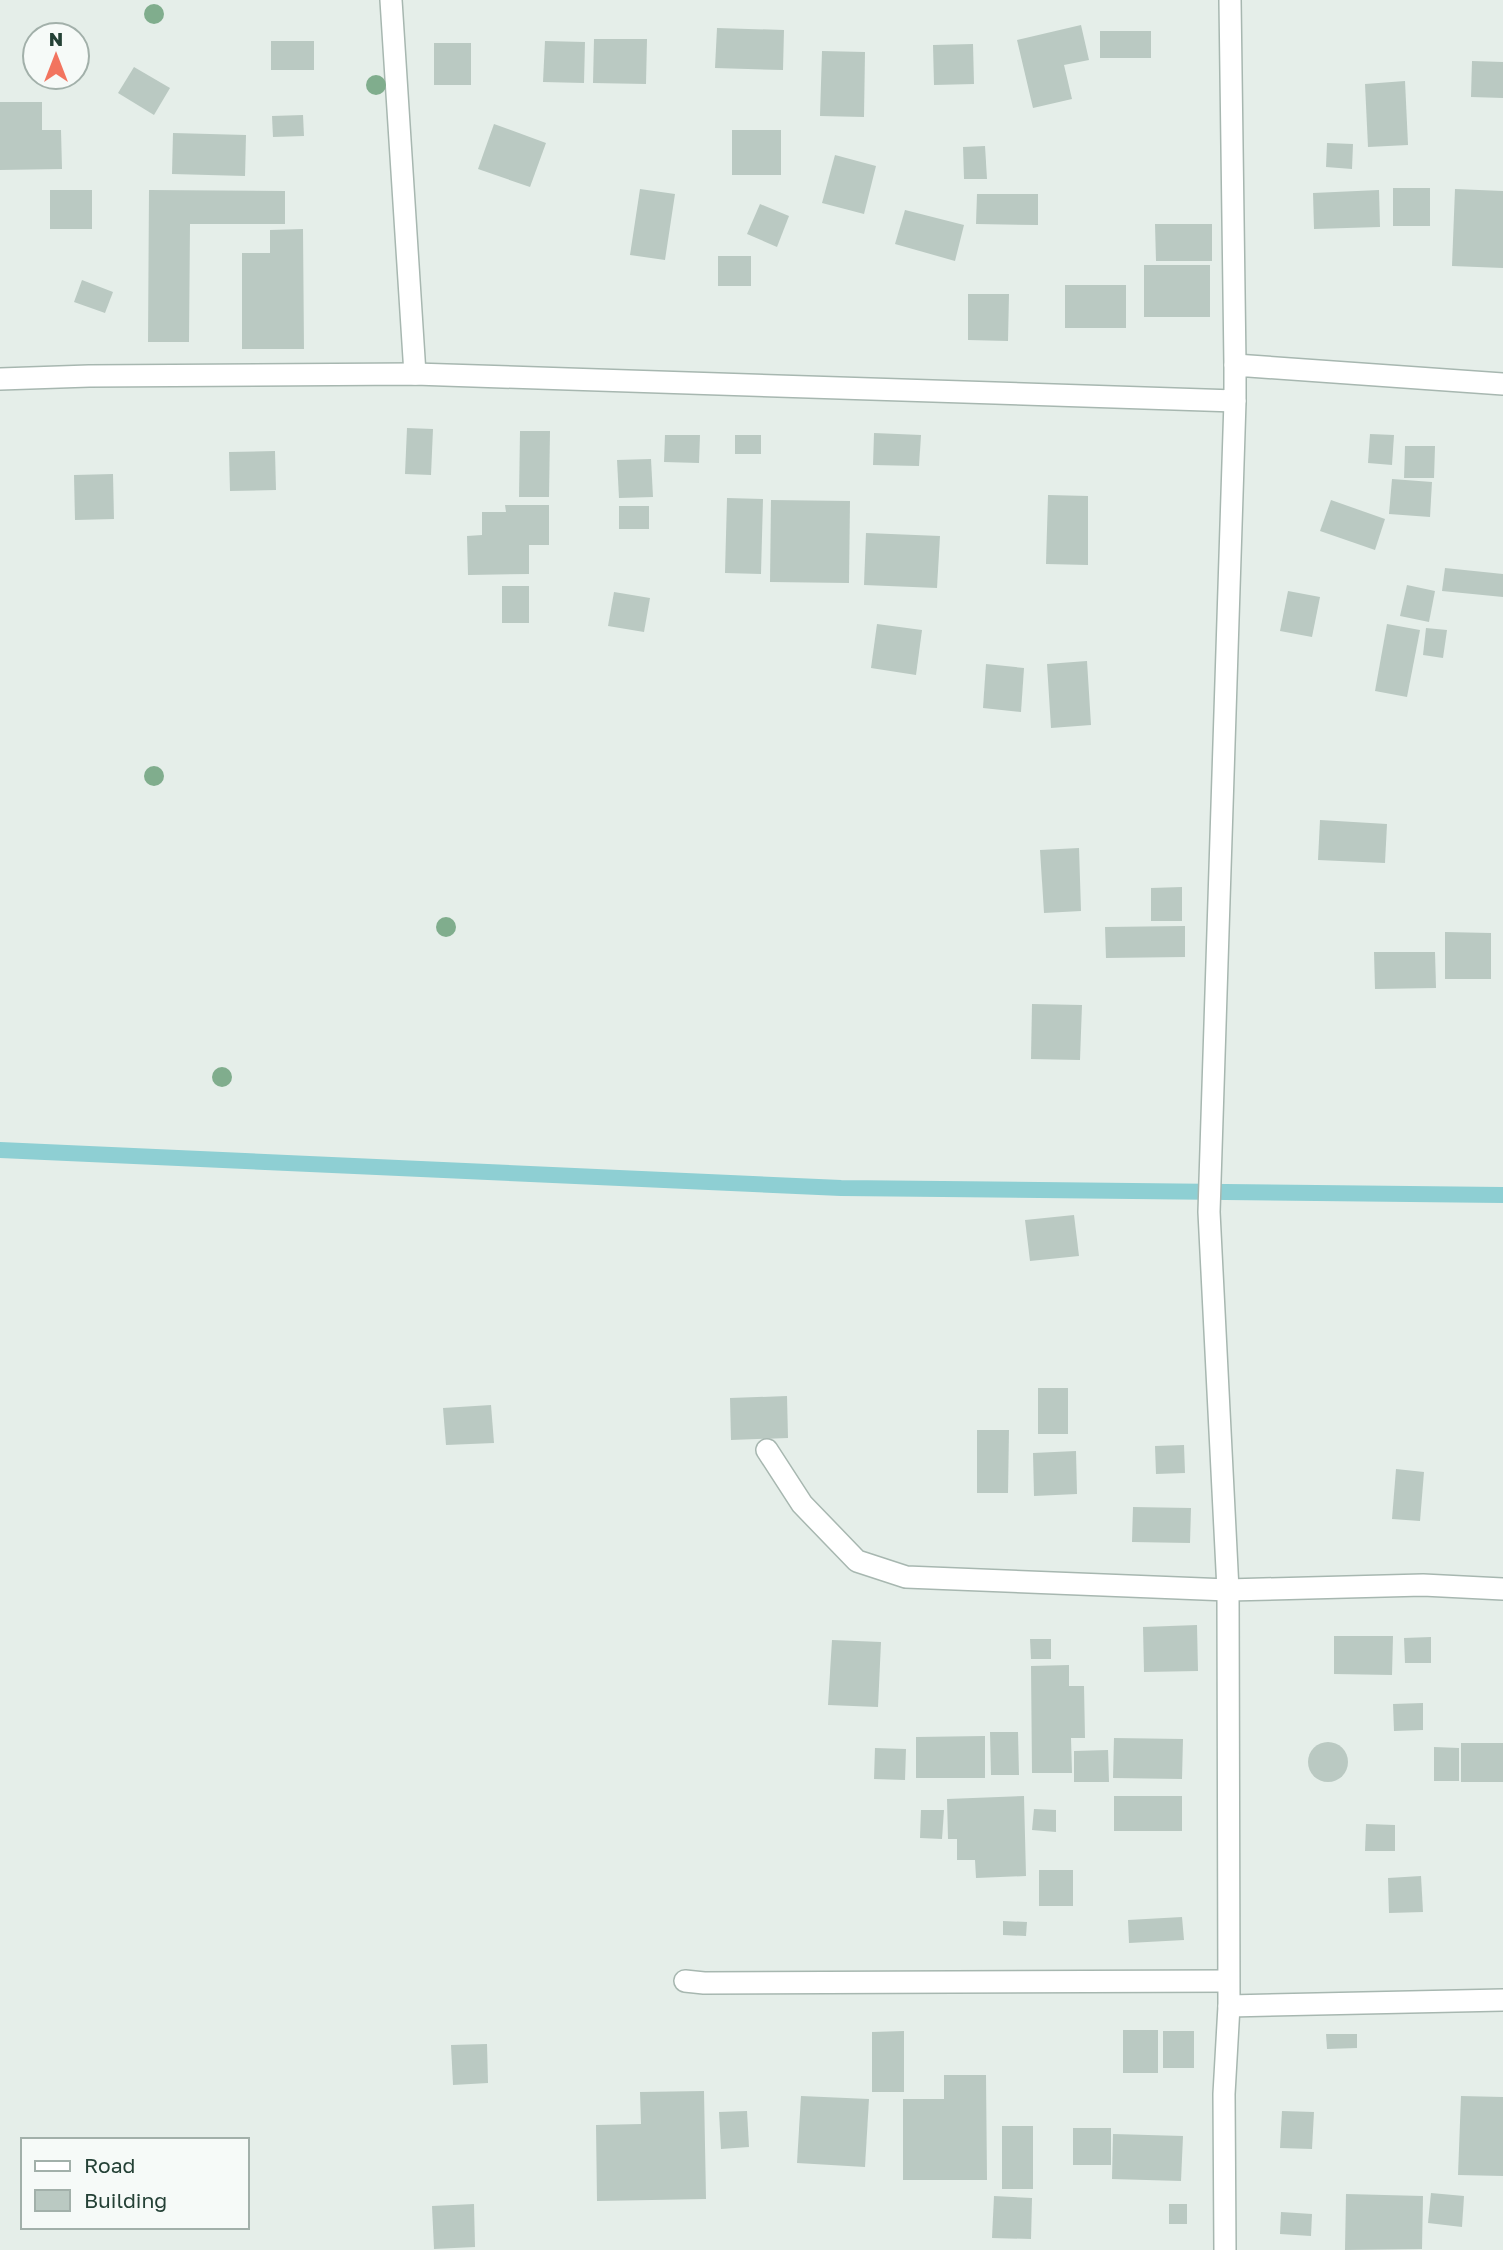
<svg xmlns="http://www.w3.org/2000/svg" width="1503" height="2250" font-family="'Golos Text',sans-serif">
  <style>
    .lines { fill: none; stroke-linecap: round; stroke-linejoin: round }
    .stream { stroke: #8ecfd3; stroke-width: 16 }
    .building { fill: #bac9c2 }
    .service-casing { stroke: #a7b7b0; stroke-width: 24 }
    .minor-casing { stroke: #a7b7b0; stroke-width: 24 }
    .service { stroke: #fff; stroke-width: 21 }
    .minor { stroke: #fff; stroke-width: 21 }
    .tree { fill: #80ad8d }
  </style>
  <rect width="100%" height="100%" fill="#e5eee9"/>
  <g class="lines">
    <path class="stream" d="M0,1150L841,1188L1503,1195"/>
  </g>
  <g class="building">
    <path d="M1081,25L1089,60L1064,65L1072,99L1033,108L1017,40Z"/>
    <path d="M717,28L784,30L783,70L715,68Z"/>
    <rect x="1100" y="31" width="51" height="27"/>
    <path d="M594,39H647L646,84L593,83Z"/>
    <rect x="271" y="41" width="43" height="29"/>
    <path d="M545,41L585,42L584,83L543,82Z"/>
    <rect x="434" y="43" width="37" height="42"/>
    <path d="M973,44L974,84L934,85L933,45Z"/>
    <path d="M822,51L865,52L864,117L820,116Z"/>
    <path d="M1472,61L1503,62V98L1471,97Z"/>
    <path d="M134,67L170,88L154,115L118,93Z"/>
    <path d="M1405,81L1408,145L1368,147L1365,84Z"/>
    <path d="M0,102H42V130H61L62,169L0,170Z"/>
    <path d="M303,115L304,136L273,137L272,116Z"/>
    <path d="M494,124L546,143L530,187L478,169Z"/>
    <rect x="732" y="130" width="49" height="45"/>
    <path d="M173,133L246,135L245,176L172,174Z"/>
    <path d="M1327,143L1353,144L1352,169L1326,167Z"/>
    <path d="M985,146L987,179H964L963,147Z"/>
    <path d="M835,155L876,166L864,214L822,203Z"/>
    <rect x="1393" y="188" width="37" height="38"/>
    <path d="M640,189L675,194L665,260L630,255Z"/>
    <path d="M1455,189L1503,191V268L1452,266Z"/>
    <rect x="50" y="190" width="42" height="39"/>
    <path d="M149,190L285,191V224H190L189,342H148Z"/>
    <path d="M1379,190L1380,227L1314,229L1313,193Z"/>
    <path d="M977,194H1038V225L976,224Z"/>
    <path d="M760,204L789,216L777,247L747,234Z"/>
    <path d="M905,210L964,225L955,261L895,244Z"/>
    <path d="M1155,224H1212V261H1156Z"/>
    <path d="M303,229L304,349H242V253H270V230Z"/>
    <rect x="718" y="256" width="33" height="30"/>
    <rect x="1144" y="265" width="66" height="52"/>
    <path d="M82,280L113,292L105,313L74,302Z"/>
    <rect x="1065" y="285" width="61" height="43"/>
    <path d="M968,294H1009L1008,341L968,340Z"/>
    <path d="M407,428L433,429L431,475L405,474Z"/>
    <path d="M520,431H550L549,497H519Z"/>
    <path d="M874,433L921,435L919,466L873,465Z"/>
    <path d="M1370,434L1394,435L1392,465L1368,463Z"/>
    <path d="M665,435H700L699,463L664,462Z"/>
    <rect x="735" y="435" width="26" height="19"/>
    <path d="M1405,446H1435L1434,478H1404Z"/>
    <path d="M275,451L276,490L230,491L229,452Z"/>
    <path d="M651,459L653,497L619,498L617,460Z"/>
    <path d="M113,474L114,519L75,520L74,475Z"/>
    <path d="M1392,479L1432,482L1430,517L1389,514Z"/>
    <path d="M1048,495L1088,496V565L1046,564Z"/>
    <path d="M727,498L763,499L761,574L725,573Z"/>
    <path d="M771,500L850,501L849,583L770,582Z"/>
    <path d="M1331,500L1385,519L1375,550L1320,531Z"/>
    <path d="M505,505H549V545H529V574L468,575L467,536L482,535V512H506Z"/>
    <rect x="619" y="506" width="30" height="23"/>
    <path d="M866,533L940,536L937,588L864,585Z"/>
    <path d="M1445,568L1503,574V597L1442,591Z"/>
    <path d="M1407,585L1435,591L1429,622L1400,616Z"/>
    <rect x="502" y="586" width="27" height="37"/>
    <path d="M1288,591L1320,597L1312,637L1280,631Z"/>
    <path d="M614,592L650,598L644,632L608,626Z"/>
    <path d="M877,624L922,630L916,675L871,668Z"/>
    <path d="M1387,624L1420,630L1407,697L1375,691Z"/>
    <path d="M1426,628L1447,630L1443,658L1423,655Z"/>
    <path d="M1087,661L1091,725L1051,728L1047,664Z"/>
    <path d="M986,664L1024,668L1021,712L983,708Z"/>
    <path d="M1320,820L1387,824L1385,863L1318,860Z"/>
    <path d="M1079,848L1081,911L1044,913L1040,850Z"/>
    <path d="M1182,887V921H1151V888Z"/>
    <path d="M1185,926V957L1106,958L1105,927Z"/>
    <path d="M1445,932L1491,933V979H1445Z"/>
    <path d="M1374,952H1435L1436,988L1375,989Z"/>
    <path d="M1032,1004L1082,1005L1080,1060L1031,1059Z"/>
    <path d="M1074,1215L1079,1256L1030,1261L1025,1220Z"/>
    <rect x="1038" y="1388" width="30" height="46"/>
    <path d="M787,1396L788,1438L731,1440L730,1398Z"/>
    <path d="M491,1405L494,1443L446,1445L443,1408Z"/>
    <path d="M977,1430H1009L1008,1493H977Z"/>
    <path d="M1184,1445L1185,1473L1156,1474L1155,1446Z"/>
    <path d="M1076,1451L1077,1494L1034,1496L1033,1453Z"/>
    <path d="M1396,1469L1424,1472L1420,1521L1392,1519Z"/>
    <path d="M1133,1507L1191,1508L1190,1543L1132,1542Z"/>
    <path d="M1197,1625L1198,1671L1144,1672L1143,1627Z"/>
    <path d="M1334,1636H1393L1392,1675L1334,1674Z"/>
    <path d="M1431,1637V1663H1405L1404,1638Z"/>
    <path d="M1030,1639H1051V1659H1031Z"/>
    <path d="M832,1640L881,1642L878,1707L828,1705Z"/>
    <path d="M1069,1665V1686H1084L1085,1738H1071L1072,1773H1032L1031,1666Z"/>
    <path d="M1423,1703V1730L1394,1731L1393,1704Z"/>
    <path d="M990,1732H1018L1019,1775H991Z"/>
    <path d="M985,1736V1778H916V1737Z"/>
    <path d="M1114,1738L1183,1739L1182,1779L1113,1778Z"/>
    <circle cx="1328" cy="1762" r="20"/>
    <rect x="1461" y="1743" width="42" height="39"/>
    <path d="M1434,1747L1459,1748V1781H1434Z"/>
    <path d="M875,1748L906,1749L905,1780L874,1779Z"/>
    <path d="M1108,1750L1109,1782H1074V1751Z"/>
    <path d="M1024,1796L1026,1876L976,1878L975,1860H957V1839H948L947,1799Z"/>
    <rect x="1114" y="1796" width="68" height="35"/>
    <path d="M1034,1809L1056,1810V1832L1032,1830Z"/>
    <path d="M921,1810H944L942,1839L920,1838Z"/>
    <path d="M1366,1824L1395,1825V1851H1365Z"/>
    <rect x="1039" y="1870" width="34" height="36"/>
    <path d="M1421,1876L1423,1912L1389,1913L1388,1878Z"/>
    <path d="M1182,1917L1184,1940L1129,1943L1128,1920Z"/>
    <path d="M1003,1921L1027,1922L1026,1936L1003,1935Z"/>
    <rect x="1123" y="2030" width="35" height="43"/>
    <path d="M904,2031V2092H872V2032Z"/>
    <rect x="1163" y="2031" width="31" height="37"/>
    <path d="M1326,2034H1357V2048L1327,2049Z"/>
    <path d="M487,2044L488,2083L453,2085L451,2045Z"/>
    <path d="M944,2075H986L987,2180H903V2099H944Z"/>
    <path d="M704,2091L706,2199L597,2201L596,2125L641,2124L640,2092Z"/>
    <path d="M801,2096L869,2099L865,2167L797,2163Z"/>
    <path d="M1461,2096L1503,2097V2176L1458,2175Z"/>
    <path d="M747,2111L749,2147L721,2149L719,2112Z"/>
    <path d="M1282,2111L1314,2112L1312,2149L1280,2148Z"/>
    <rect x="1002" y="2126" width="31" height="63"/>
    <rect x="1073" y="2128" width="38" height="37"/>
    <path d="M1113,2134L1183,2136L1181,2181L1112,2179Z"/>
    <path d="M1431,2193L1464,2196L1462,2227L1428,2223Z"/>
    <path d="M1346,2194L1423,2196L1422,2249L1345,2250Z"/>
    <path d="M994,2196L1032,2198L1031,2239L992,2238Z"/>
    <path d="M474,2204L475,2247L434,2249L432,2206Z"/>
    <rect x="1169" y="2204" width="18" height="20"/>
    <path d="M1281,2212L1312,2214L1311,2236L1280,2234Z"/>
  </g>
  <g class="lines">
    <defs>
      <path id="service" d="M767,1450L802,1504L857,1561L906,1577L1228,1590"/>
      <g id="minor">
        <path d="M391,0L415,374"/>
        <path d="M1230,0L1235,365"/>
        <path d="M0,379L89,376L415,374L1235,401V365L1503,384"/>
        <path d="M1228,1590L1423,1585L1503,1589"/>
        <path d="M685,1981L704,1983L1228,1981"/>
        <path d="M1229,2006L1503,2000"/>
        <path d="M1225,2250L1224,2094L1229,2006L1228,1590L1209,1212L1235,401"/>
      </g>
    </defs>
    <use href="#service" class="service-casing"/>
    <use href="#minor" class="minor-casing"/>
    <use href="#service" class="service"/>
    <use href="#minor" class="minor"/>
  </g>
  <g class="tree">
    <circle cx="154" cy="14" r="10"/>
    <circle cx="376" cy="85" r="10"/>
    <circle cx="154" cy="776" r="10"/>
    <circle cx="446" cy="927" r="10"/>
    <circle cx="222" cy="1077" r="10"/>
  </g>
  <rect x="21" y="2138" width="228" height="91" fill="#f6faf8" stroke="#a2b0aa" stroke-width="2"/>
  <rect x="35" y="2161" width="35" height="10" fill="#ffffff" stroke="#a2b0aa" stroke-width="2"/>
  <text x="84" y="2173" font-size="21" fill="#244136">Road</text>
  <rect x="35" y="2190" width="35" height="21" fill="#bac9c2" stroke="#a2b0aa" stroke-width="2"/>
  <text x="84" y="2208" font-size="21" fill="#244136">Building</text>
  <g transform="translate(56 56)"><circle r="33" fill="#f6faf8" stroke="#a2b0aa" stroke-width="2"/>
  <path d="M0-5L12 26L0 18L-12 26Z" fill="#f2745f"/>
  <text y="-10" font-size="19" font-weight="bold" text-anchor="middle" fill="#244136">N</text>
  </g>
</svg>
